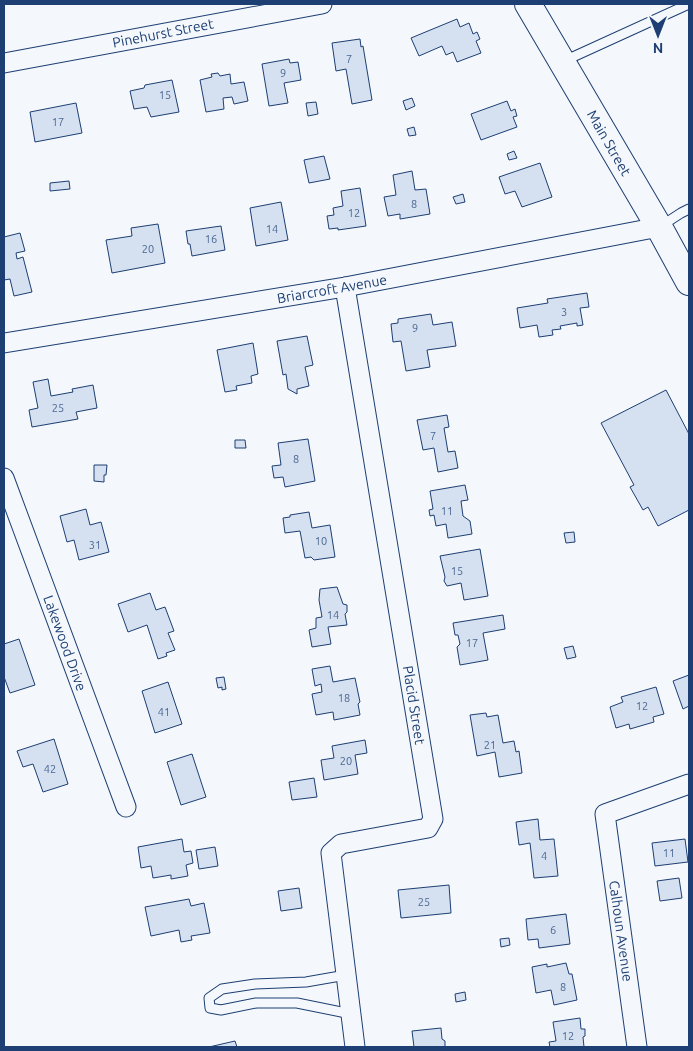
<svg xmlns="http://www.w3.org/2000/svg" width="693" height="1051" font-family="Ubuntu,sans-serif">
  <style>
    .building { fill: #d5e0f0; stroke: #1d3f73 }
    .lines { fill: none; stroke-linecap: round; stroke-linejoin: round }
    .lane-casing { stroke: #1d3f73; stroke-width: 11 }
    .street-casing { stroke: #1d3f73; stroke-width: 21 }
    .secondary-casing { stroke: #1d3f73; stroke-width: 28 }
    .lane { stroke: #f4f7fb; stroke-width: 9 }
    .street { stroke: #f4f7fb; stroke-width: 19 }
    .secondary { stroke: #f4f7fb; stroke-width: 26 }
    .labels { text-anchor: middle; stroke-width: 4; stroke-linejoin: round; paint-order: stroke }
    .number-label { font-size: 11px; fill: #4b6792 }
    .street-label { font-size: 14px; fill: #1d3f73; stroke: #f4f7fb }
  </style>
  <rect width="100%" height="100%" fill="#f4f7fb"/>
  <g class="building">
    <path d="M457,19L460,27L469,23L473,34L477,32L480,39L476,41L481,53L457,62L453,52L446,55L442,46L419,56L411,38Z"/>
    <path d="M360,39L361,47L363,46L372,100L352,104L346,69L336,71L332,43Z"/>
    <path d="M289,59L290,63L298,62L301,80L284,83L288,103L269,106L262,64Z"/>
    <path d="M218,73L220,76L230,74L231,84L244,82L248,101L234,104L232,97L223,98L224,109L206,112L200,80L212,77L211,74Z"/>
    <path d="M172,80L179,112L151,117L147,107L134,109L130,91L144,88L145,85Z"/>
    <path d="M412,98L415,106L406,110L403,101Z"/>
    <path d="M507,101L511,111L515,109L517,116L513,117L517,127L481,140L471,114Z"/>
    <path d="M316,102L318,114L308,116L306,103Z"/>
    <path d="M76,103L82,133L35,142L30,112Z"/>
    <path d="M414,127L416,135L409,136L407,129Z"/>
    <path d="M514,151L517,158L509,160L507,154Z"/>
    <path d="M324,156L330,179L309,183L304,160Z"/>
    <path d="M540,163L552,197L522,207L515,191L505,194L499,177Z"/>
    <path d="M412,171L415,190L426,189L430,214L400,219V214L388,216L384,197L396,195L393,175Z"/>
    <path d="M69,181L70,189L50,191V183Z"/>
    <path d="M360,188L366,226L338,230V228L329,229L327,216L334,215L333,208L343,206L341,191Z"/>
    <path d="M463,194L465,202L456,204L453,197Z"/>
    <path d="M281,202L288,240L256,246L250,208Z"/>
    <path d="M158,224L165,263L112,273L106,240L132,236L131,228Z"/>
    <path d="M221,226L225,250L192,256L190,244H188L186,231Z"/>
    <path d="M20,233L25,251L16,253L17,259L23,257L32,292L14,296L10,279L4,280V237Z"/>
    <path d="M587,293L589,307L580,308L583,325L577,326V323L560,326L561,329L552,330L553,335L539,337L537,325L520,328L517,308L548,303L547,299Z"/>
    <path d="M431,314L433,325L452,322L456,346L427,350L430,367L406,371L401,341L393,342L391,324L398,323V319Z"/>
    <path d="M307,336L313,365L305,367L309,386L297,389V394L288,389L286,374L283,375L277,341Z"/>
    <path d="M253,343L258,374L251,376L252,383L236,386L237,390L225,392L217,350Z"/>
    <path d="M48,379L51,396L73,392L72,389L93,385L97,408L76,412L78,419L32,427L29,410L38,408L33,382Z"/>
    <path d="M666,390L689,434V510L658,526L648,507L643,510L630,487L634,485L601,423Z"/>
    <path d="M447,415L449,427L444,428L448,452L455,451L458,468L438,472L434,448L423,450L417,420Z"/>
    <path d="M308,439L315,481L285,487L283,477L274,478L272,466L281,465L278,443Z"/>
    <path d="M235,440H245L246,448H235Z"/>
    <path d="M94,465H107L106,475H104V482L94,481Z"/>
    <path d="M465,485L468,500L461,501L463,516L470,521L472,534L448,538L446,524L436,526L434,515L430,516L429,510L433,509L430,491Z"/>
    <path d="M86,509L90,525L101,522L109,552L79,560L74,540L67,542L60,516Z"/>
    <path d="M309,512L312,528L330,525L335,557L314,560L311,557L305,558L300,531L285,533L283,518L290,517V515Z"/>
    <path d="M574,532L575,542L566,543L564,533Z"/>
    <path d="M480,549L488,596L464,600L461,583L447,586L444,581L445,577L440,556Z"/>
    <path d="M337,587L343,604L347,605V612L345,614L347,625L328,627L331,644L312,647L309,630L316,628V618L322,617L319,600L320,589Z"/>
    <path d="M150,593L156,610L165,607L174,631L168,633L175,650L166,653L167,656L158,659L147,625L128,632L118,604Z"/>
    <path d="M503,615L505,629L483,633L488,660L460,665L457,647L460,644L458,635H455L453,623Z"/>
    <path d="M19,639L35,685L10,693L4,677V644Z"/>
    <path d="M573,646L576,657L567,659L564,648Z"/>
    <path d="M330,666L333,682L355,678L360,702L358,704L360,715L334,720L333,712L316,715L312,694L322,692L321,684L315,686L312,669Z"/>
    <path d="M689,675V706L683,709L673,681Z"/>
    <path d="M224,677L226,689L222,690V687L218,688L216,678Z"/>
    <path d="M168,682L182,724L155,733L142,691Z"/>
    <path d="M656,687L664,714L653,717L654,722L630,729L629,724L616,728L610,707L623,702L621,697Z"/>
    <path d="M486,713L487,717L498,715L503,743L514,741L516,752L519,751L522,773L499,777L495,752L477,756L470,715Z"/>
    <path d="M54,739L68,784L43,792L33,764L23,767L17,751Z"/>
    <path d="M365,740L367,753L355,755L358,774L324,780L321,760L334,758L332,746Z"/>
    <path d="M192,754L206,797L181,805L167,762Z"/>
    <path d="M314,778L317,797L292,800L289,782Z"/>
    <path d="M538,819L540,840L554,839L558,876L534,878L530,843L519,845L516,822Z"/>
    <path d="M182,839L184,852L191,851L193,863L186,865L188,876L171,879V875L153,878L151,866L141,868L138,847Z"/>
    <path d="M685,839L688,862L655,866L652,843Z"/>
    <path d="M215,847L218,866L199,869L196,850Z"/>
    <path d="M679,878L682,898L660,901L657,881Z"/>
    <path d="M449,885L451,913L401,918L398,890Z"/>
    <path d="M299,888L302,908L281,911L278,891Z"/>
    <path d="M189,899L191,906L204,903L210,933L191,936L192,940L181,942L179,930L151,936L145,907Z"/>
    <path d="M566,914L570,944L539,948L538,939L528,940L526,919Z"/>
    <path d="M509,938L510,945L501,947L500,939Z"/>
    <path d="M566,963L569,974H572L577,1000L554,1005L551,990L536,993L532,967L547,964V967Z"/>
    <path d="M465,992L466,1000L456,1002L455,994Z"/>
    <path d="M580,1018L581,1029H585V1036L583,1037L584,1047H550L549,1042L556,1041L553,1022Z"/>
    <path d="M441,1028L442,1039L445,1041V1047H414L412,1031Z"/>
    <path d="M235,1041L237,1047H209Z"/>
  </g>
  <g class="lines">
    <defs>
      <g id="lane">
        <path d="M564,61L689,4"/>
        <path d="M661,226L681,213L689,209"/>
        <path d="M346,975L306,982L255,984L222,989L209,998L210,1008L221,1010L256,1003H297L351,1014"/>
      </g>
      <g id="street">
        <path d="M4,63L322,4"/>
        <path d="M345,287L433,819L428,828L341,844L331,853L355,1047"/>
        <path d="M4,343L345,287L659,227"/>
        <path d="M4,478L126,807"/>
        <path d="M637,1047L605,814L689,784"/>
      </g>
      <path id="secondary" d="M528,4L659,227L689,282"/>
    </defs>
    <use href="#lane" class="lane-casing"/>
    <use href="#street" class="street-casing"/>
    <use href="#secondary" class="secondary-casing"/>
    <use href="#lane" class="lane"/>
    <use href="#street" class="street"/>
    <use href="#secondary" class="secondary"/>
  </g>
  <g class="labels">
    <g class="number-label">
      <text x="349" y="63">7</text>
      <text x="283" y="77">9</text>
      <text x="165" y="99">15</text>
      <text x="58" y="126">17</text>
      <text x="414" y="208">8</text>
      <text x="354" y="217">12</text>
      <text x="272" y="233">14</text>
      <text x="211" y="243">16</text>
      <text x="148" y="253">20</text>
      <text x="564" y="316">3</text>
      <text x="415" y="332">9</text>
      <text x="58" y="412">25</text>
      <text x="433" y="440">7</text>
      <text x="296" y="463">8</text>
      <text x="447" y="515">11</text>
      <text x="321" y="545">10</text>
      <text x="95" y="549">31</text>
      <text x="457" y="575">15</text>
      <text x="333" y="619">14</text>
      <text x="472" y="647">17</text>
      <text x="344" y="702">18</text>
      <text x="642" y="710">12</text>
      <text x="164" y="716">41</text>
      <text x="490" y="749">21</text>
      <text x="346" y="765">20</text>
      <text x="50" y="773">42</text>
      <text x="669" y="857">11</text>
      <text x="544" y="860">4</text>
      <text x="424" y="906">25</text>
      <text x="553" y="934">6</text>
      <text x="563" y="991">8</text>
      <text x="568" y="1040">12</text>
    </g>
    <g class="street-label">
      <text transform="translate(163 33) rotate(-11)" y="5">Pinehurst Street</text>
      <text transform="translate(609 143) rotate(60)" y="5">Main Street</text>
      <text transform="translate(332 289) rotate(-10)" y="5">Briarcroft Avenue</text>
      <text transform="translate(65 643) rotate(70)" y="5">Lakewood Drive</text>
      <text transform="translate(414 705) rotate(81)" y="5">Placid Street</text>
      <text transform="translate(621 931) rotate(82)" y="5">Calhoun Avenue</text>
    </g>
  </g>
  <rect width="693" height="1051" fill="none" stroke="#1d3f73" stroke-width="10"/>
  <g transform="translate(658 35) rotate(180)" stroke="#f4f7fb" stroke-width="4" paint-order="stroke">
  <path d="M0-4L9 19L0 12L-9 19Z" fill="#1d3f73"/>
  <text y="-8" font-size="14" font-weight="bold" text-anchor="middle" fill="#1d3f73">N</text>
  </g>
</svg>
